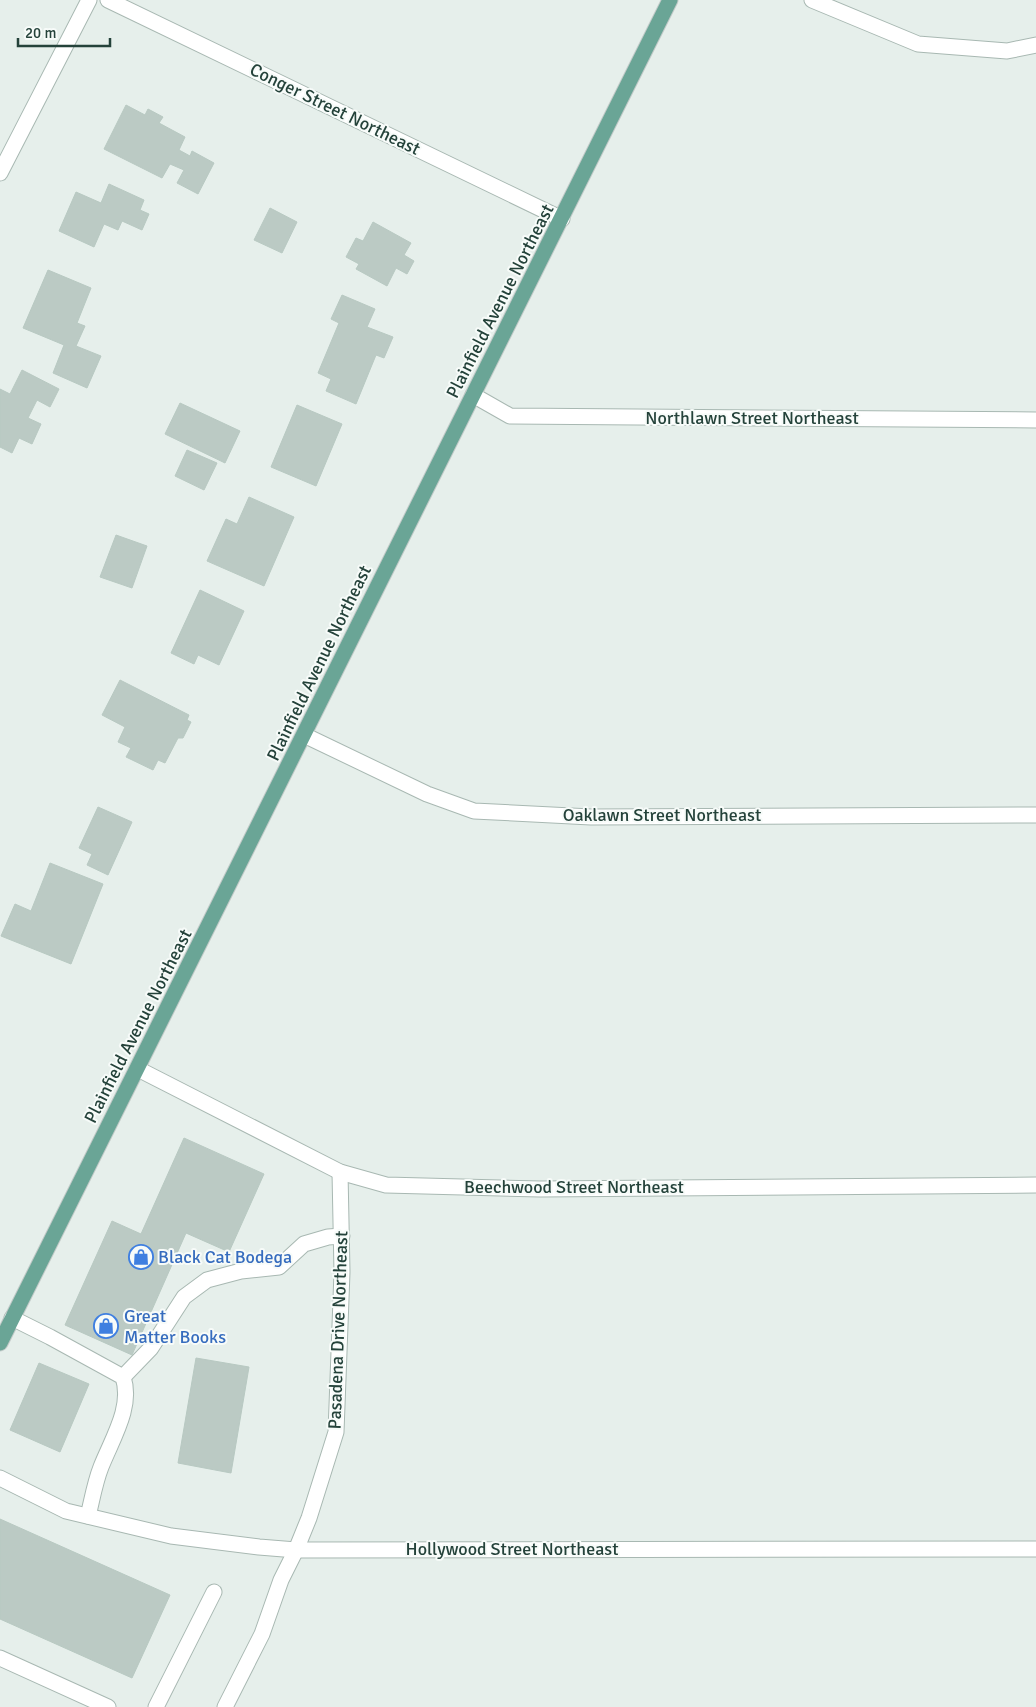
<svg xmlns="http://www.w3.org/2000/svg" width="1036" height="1707" font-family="Signika,sans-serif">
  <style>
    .building { fill: #bbcac4; stroke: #b8c9c2 }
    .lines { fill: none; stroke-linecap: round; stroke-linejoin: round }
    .service-casing { stroke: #a8b8b2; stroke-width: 17 }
    .minor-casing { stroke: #a8b8b2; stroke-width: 17 }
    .primary-casing { stroke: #c2cac8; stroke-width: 17 }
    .service { stroke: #fff; stroke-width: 15 }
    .minor { stroke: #fff; stroke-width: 15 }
    .primary { stroke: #6aa596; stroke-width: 15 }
    .labels { text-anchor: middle; stroke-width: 4; stroke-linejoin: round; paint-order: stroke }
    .street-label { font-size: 18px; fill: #24423a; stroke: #f7fbf9 }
    .shop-label { font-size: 18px; fill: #366cbe; stroke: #f7fbf9; text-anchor: start }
  </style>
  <rect width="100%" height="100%" fill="#e6efeb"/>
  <g class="building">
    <path d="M126,105L145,115L148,109L163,117L159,123L185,137L179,150L190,156L192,151L214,163L198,194L177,183L184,170L170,164L162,178L104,149Z"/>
    <path d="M109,184L144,200L140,210L149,214L142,230L122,221L118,230L104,224L94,247L59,231L76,192L101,203Z"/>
    <path d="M270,208L297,222L282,253L254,240Z"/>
    <path d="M373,222L411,243L404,255L414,261L407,274L396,268L387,286L356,269L359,264L346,257L356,238L363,241Z"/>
    <path d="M48,270L91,288L77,323L85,326L76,346L101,356L87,388L53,373L64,345L23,328Z"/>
    <path d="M342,295L375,309L367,327L393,337L384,358L376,355L356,404L326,391L331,379L318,373L339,323L331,319Z"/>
    <path d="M22,370L59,389L50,407L37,400L28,418L41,424L32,444L19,438L12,453L0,447V389L10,394Z"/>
    <path d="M180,403L240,431L225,463L165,434Z"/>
    <path d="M297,405L342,424L316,486L271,467Z"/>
    <path d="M187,450L217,463L204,490L175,476Z"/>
    <path d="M249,497L294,517L264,586L207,561L226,519L237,524Z"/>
    <path d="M116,535L147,546L132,588L100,577Z"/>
    <path d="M200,590L244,611L219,665L198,655L194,664L171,653Z"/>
    <path d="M120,680L189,715L187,720L191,722L183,738H178L165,763L158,760L153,770L126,757L131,748L118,742L125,727L102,715Z"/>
    <path d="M98,807L132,822L108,875L87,865L92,854L79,848Z"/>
    <path d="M50,863L103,884L71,964L1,936L15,904L31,911Z"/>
    <path d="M184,1138L264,1174L229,1252L186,1233L132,1355L65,1325L112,1221L141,1234Z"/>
    <path d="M196,1358L249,1367L231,1473L178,1463Z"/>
    <path d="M39,1363L89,1384L60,1452L10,1430Z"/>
    <path d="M0,1519L170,1595L132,1678L0,1619Z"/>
  </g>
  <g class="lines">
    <defs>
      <g id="service">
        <path d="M12,1318L50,1337L123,1377C133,1407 112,1439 101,1467C95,1482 92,1500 88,1516"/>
        <path d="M123,1377L151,1348L184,1297L207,1280L241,1271L279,1267L304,1244L328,1237L342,1236"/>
        <path d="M0,1658L108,1707"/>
        <path d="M156,1707L214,1592"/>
      </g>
      <g id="minor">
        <path d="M108,0L562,219"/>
        <path d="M812,0L918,44L1007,51L1036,45"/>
        <path d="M0,173L89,0"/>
        <path d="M473,395L510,416L1036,420"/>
        <path d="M304,735L427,794L474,811L591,817L1036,815"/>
        <path d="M138,1069L340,1172L386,1185L540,1189L1036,1185"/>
        <path d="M0,1478L66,1511L171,1536L259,1547L296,1550L1036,1549"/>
        <path d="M225,1707L262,1634L281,1580L296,1550L309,1518L336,1432L342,1272L340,1172"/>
      </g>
      <path id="primary" d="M0,1343L670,0"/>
    </defs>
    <use href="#service" class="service-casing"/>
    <use href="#minor" class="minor-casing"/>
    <use href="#primary" class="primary-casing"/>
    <use href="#service" class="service"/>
    <use href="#minor" class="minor"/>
    <use href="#primary" class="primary"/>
  </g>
  <defs>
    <symbol id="shop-ring" viewBox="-11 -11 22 22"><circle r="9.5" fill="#f7fbf9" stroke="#3f7fe0" stroke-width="1.5"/><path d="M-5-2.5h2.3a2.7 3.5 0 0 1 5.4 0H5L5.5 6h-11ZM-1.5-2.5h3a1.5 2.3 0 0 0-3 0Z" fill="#3f7fe0"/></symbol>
  </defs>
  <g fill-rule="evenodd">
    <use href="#shop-ring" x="127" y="1243" width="28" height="28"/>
    <use href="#shop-ring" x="92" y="1312" width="28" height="28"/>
  </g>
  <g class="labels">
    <g class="street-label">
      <text transform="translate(335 109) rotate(26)" y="6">Conger Street Northeast</text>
      <text transform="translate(500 301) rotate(-63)" y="6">Plainfield Avenue Northeast</text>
      <text x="752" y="424">Northlawn Street Northeast</text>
      <text transform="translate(319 663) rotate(-64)" y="6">Plainfield Avenue Northeast</text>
      <text x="662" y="821">Oaklawn Street Northeast</text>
      <text transform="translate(138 1026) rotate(-63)" y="6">Plainfield Avenue Northeast</text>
      <text x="574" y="1193">Beechwood Street Northeast</text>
      <text transform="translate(338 1330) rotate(-88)" y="6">Pasadena Drive Northeast</text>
      <text x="512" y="1555">Hollywood Street Northeast</text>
    </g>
    <g class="shop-label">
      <text x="158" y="1263">Black Cat Bodega</text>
      <text x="124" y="1322">Great<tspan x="124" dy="21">Matter Books</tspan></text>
    </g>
  </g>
  <path d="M18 38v8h92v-8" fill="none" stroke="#24423a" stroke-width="2.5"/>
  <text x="25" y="38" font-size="15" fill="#24423a" stroke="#f7fbf9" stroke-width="4" paint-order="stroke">20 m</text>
</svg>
